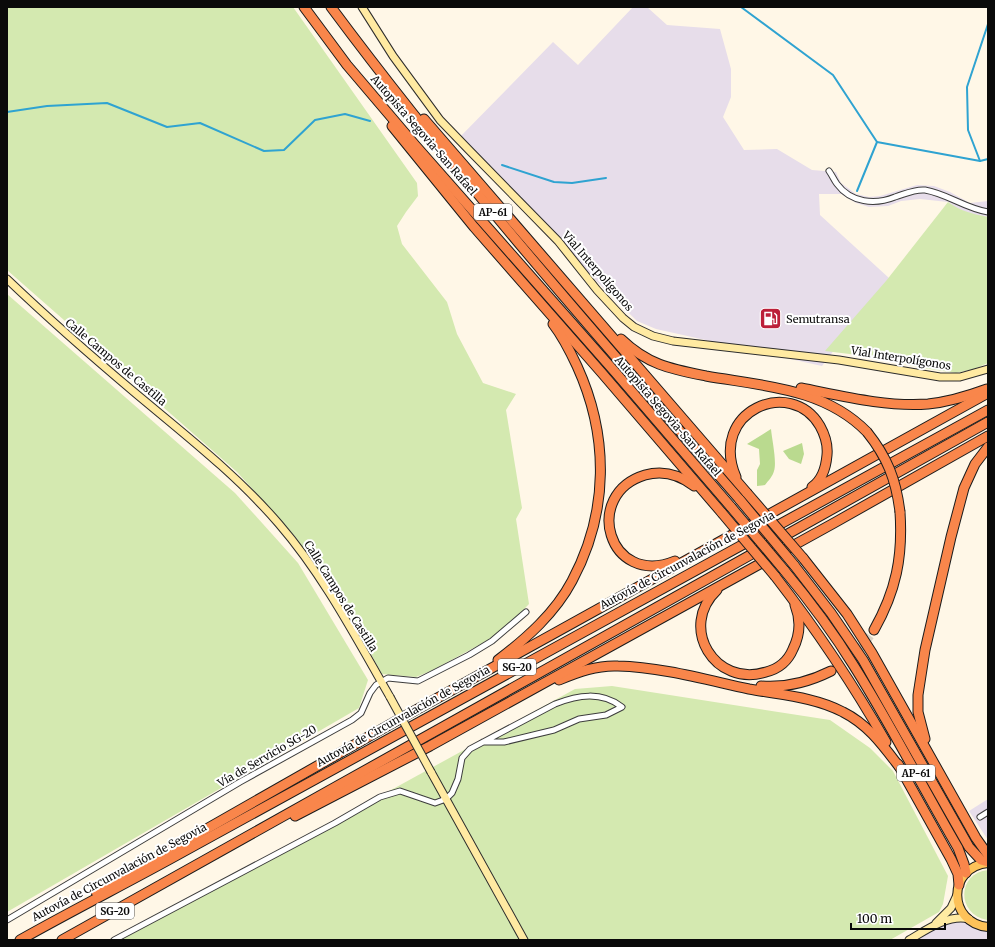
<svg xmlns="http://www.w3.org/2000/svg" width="995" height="947" font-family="Merriweather,serif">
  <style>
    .industrial { fill: #e7ddea }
    .green { fill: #d4e9b0 }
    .forest { fill: #bada8f }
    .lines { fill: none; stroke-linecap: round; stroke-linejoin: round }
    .stream { stroke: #2fa3d1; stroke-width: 2 }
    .highway-tunnel { stroke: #dad3c6; stroke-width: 9; stroke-dasharray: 9 4.5; stroke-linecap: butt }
    .street-casing { stroke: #3d3d3d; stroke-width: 7 }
    .secondary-casing { stroke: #2c2c2c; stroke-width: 9 }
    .primary-casing { stroke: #1b1b1b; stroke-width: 10 }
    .highway-casing { stroke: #1b1b1b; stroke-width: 11 }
    .street { stroke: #fff; stroke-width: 5 }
    .secondary { stroke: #ffeaa2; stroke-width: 7 }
    .primary { stroke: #fdc259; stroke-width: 8 }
    .highway { stroke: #f9864b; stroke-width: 9 }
    .secondary-bridge-casing { stroke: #2c2c2c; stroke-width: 9; stroke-linecap: butt }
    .highway-bridge-casing { stroke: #1b1b1b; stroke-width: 11; stroke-linecap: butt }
    .secondary-bridge { stroke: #ffeaa2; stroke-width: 7 }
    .highway-bridge { stroke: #f9864b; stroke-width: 9 }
    .labels { text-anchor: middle; stroke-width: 4; stroke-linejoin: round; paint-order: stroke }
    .shield { fill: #fff; stroke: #545454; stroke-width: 1 }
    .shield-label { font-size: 10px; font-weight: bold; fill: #0a0a0a }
    .street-label { font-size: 11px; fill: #0a0a0a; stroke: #fff }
    .poi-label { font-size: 11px; fill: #0a0a0a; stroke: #fff; text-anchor: start }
  </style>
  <rect width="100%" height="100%" fill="#fff7e7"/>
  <g class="industrial">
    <path d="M633,7H647L667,25L720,29L731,69V97L723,117L744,150L777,149L812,170L836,172L841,183L856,194L869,197L880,196L917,185L934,186L950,192L970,203L988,201V217L971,214L956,208L948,202L920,199L901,201L888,206L869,207L856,203L841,194H819L820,215L889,278L822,366L656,329L637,321L455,142L553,42L578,65Z"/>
    <path d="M988,799V840L969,811Z"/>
    <path d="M955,921H964L973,927L988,932V940H917L943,925Z"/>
  </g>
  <g class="green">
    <path d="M7,7H293L417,183L418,196L406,212L397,226L402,244L447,302L457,334L483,383L516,394L506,410L522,508L516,519L529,604L501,633L433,670L416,677L382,674L339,597L294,535L237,472L7,270Z"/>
    <path d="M948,202C960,211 973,214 988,217V363L974,369L956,373L923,368L866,356L825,351L886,281Z"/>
    <path d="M7,294L235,493L298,563L368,680L359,708L7,912Z"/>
    <path d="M612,686L830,720L870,748L893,771L948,876L943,904L939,912L890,940H118L575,689Z"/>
    <path d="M988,870V919L987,920C956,914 957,873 988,870Z"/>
  </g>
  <g class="forest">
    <path d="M771,429C772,440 777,462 774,471C773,476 768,481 765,485L757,486V470L760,464L759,449L747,444Z"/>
    <path d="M802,443L804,454L801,464L789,459L783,451Z"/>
  </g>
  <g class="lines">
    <g class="stream">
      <path d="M741,7L833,75L877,142L980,161L988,159"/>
      <path d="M7,112L47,106L107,103L167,127L200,123L264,151L284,150L315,120L345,114L370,121"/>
      <path d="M980,161L968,130L967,87L988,24"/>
      <path d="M502,165L554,182L572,183L606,178"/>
      <path d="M857,191L877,142"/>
    </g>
    <path class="highway-tunnel" d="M834,669C851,659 863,646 874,630"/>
    <defs>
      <g id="street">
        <path d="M829,171C832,175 834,180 837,184C851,203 875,205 895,197C905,194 914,189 925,190C948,194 964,208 988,212"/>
        <path d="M980,817L988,812"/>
        <path d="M7,920L240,782L352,720L361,713L370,693L376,685L388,678L418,681L469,655L492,641L526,612"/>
        <path d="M114,940L335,823L380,797L400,791L435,803L446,799L452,793L458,779L462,758L470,749L555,704C578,695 601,691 622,707L606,715L579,719L554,730L504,742H483"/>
      </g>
      <g id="secondary">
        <path d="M362,7L393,56L440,120L468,149L558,241L597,290L623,318L634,327L653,336L673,341L839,360L940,377H960L988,369"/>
        <path d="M7,279C48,318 90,355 134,392C184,434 236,474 279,524C324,576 356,638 390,697"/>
        <path d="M431,772L524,940"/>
        <path d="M936,923L951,908L957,895"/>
        <path d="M909,940C926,930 948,914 969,919"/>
      </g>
      <path id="primary" d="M988,863C947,867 947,923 988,927"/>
      <g id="highway">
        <path d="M304,7L347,65L415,145L615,372L731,507"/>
        <path d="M331,7C458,178 600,339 740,500"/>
        <path d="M424,119L747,493"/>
        <path d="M392,126L474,227L601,372L722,513"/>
        <path d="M621,339C648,365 671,369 706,376C763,386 824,388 867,432"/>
        <path d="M801,388C842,396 885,407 928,404C948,402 968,396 987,389"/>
        <path d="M736,477C708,411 791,376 820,426C825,435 828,445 827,455C826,467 822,480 812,487"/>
        <path d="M803,558L847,614L872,653L976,838L988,855"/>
        <path d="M675,561C608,588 582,494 645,475C663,470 680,475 694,486"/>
        <path d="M794,565L831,613L863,660L969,847L981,860L988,862"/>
        <path d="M784,570C809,600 833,632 854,666C891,725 923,788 958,848L964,864L966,873"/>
        <path d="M775,576C816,629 853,684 886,742"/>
        <path d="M717,590C678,627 715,688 766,672C778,669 788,661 793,649C800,635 801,620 795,605"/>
        <path d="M874,630C896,591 903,557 900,512"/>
        <path d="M498,660C527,638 555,613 572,581C609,512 609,436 577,366C570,351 563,337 553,324"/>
        <path d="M559,680C578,672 597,665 618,666C661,667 707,680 749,689C781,695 815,697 843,712C869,725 884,747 901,769"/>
        <path d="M761,686C786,688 809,682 831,671"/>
        <path d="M925,739L918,712V695L925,650L951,537L964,488L975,464L988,447"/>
        <path d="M898,764L951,859L958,874L959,885"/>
        <path d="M295,816L430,746L834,523L988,436"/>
        <path d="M96,892L396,721L988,393"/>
        <path d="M20,940C73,910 127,883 181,853C449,703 719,557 988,410"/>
        <path d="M62,940C371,768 678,593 988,422"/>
      </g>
    </defs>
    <use href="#street" class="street-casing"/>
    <use href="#secondary" class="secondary-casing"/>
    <use href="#primary" class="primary-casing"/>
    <use href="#highway" class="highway-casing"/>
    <use href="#street" class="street"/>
    <use href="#secondary" class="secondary"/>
    <use href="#primary" class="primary"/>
    <use href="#highway" class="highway"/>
    <defs>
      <path id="secondary-bridge" d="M390,697L431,772"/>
      <g id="highway-bridge">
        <path d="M867,432C887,457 896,479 900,512"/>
        <path d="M747,493L803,558"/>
        <path d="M740,500L794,565"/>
        <path d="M731,507L784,570"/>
        <path d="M722,513L775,576"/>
      </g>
    </defs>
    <use href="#secondary-bridge" class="secondary-bridge-casing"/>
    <use href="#highway-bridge" class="highway-bridge-casing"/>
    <use href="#secondary-bridge" class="secondary-bridge"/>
    <use href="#highway-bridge" class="highway-bridge"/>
  </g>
  <defs>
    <symbol id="fuel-square" viewBox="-11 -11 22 22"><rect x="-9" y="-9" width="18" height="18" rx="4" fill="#bc1f39" stroke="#fff"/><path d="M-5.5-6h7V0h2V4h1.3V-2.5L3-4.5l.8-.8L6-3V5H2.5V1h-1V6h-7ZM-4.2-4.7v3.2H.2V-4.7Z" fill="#fff"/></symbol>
  </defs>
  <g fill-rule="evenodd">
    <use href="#fuel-square" x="758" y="306" width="25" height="25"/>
  </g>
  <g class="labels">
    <g class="shield">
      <rect x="474" y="204" width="38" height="16" rx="3"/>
      <rect x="498" y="659" width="38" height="16" rx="3"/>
      <rect x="897" y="765" width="38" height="16" rx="3"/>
      <rect x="96" y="903" width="38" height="16" rx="3"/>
    </g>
    <g class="shield-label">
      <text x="493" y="216">AP-61</text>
      <text x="517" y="671">SG-20</text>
      <text x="916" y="777">AP-61</text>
      <text x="115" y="915">SG-20</text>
    </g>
    <g class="street-label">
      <text transform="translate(424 135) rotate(49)" y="4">Autopista Segovia-San Rafael</text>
      <text transform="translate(598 271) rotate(49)" y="4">Vial Interpolígonos</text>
      <text transform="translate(901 358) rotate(9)" y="4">Vial Interpolígonos</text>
      <text transform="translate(116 362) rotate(40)" y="4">Calle Campos de Castilla</text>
      <text transform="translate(668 416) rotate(49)" y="4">Autopista Segovia-San Rafael</text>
      <text transform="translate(687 560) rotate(-28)" y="4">Autovía de Circunvalación de Segovia</text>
      <text transform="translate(341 596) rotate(58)" y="4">Calle Campos de Castilla</text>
      <text transform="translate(403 716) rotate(-29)" y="4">Autovía de Circunvalación de Segovia</text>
      <text transform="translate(267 756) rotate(-30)" y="4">Vía de Servicio SG-20</text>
      <text transform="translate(119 872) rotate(-28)" y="4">Autovía de Circunvalación de Segovia</text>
    </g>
    <g class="poi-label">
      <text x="786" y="323">Semutransa</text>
    </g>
  </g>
  <rect width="995" height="947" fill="none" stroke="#0a0a0a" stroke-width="16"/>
  <path d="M851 923v6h94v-6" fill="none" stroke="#0a0a0a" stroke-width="2"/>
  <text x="857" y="923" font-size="12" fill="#0a0a0a" stroke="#ffffff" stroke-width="3" paint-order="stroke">100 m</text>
</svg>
